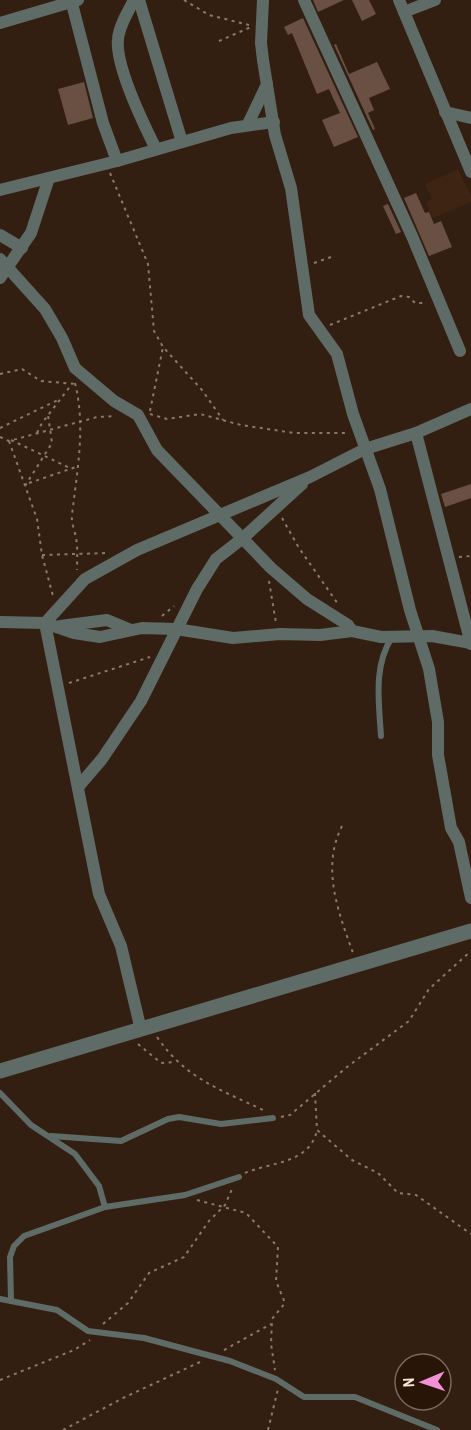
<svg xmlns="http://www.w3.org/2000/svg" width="471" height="1430" font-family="'Archivo Narrow',sans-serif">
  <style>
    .built { fill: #3e2412 }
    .building { fill: #695042 }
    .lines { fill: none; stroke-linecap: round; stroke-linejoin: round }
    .path { stroke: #8b796e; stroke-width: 2; stroke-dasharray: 3 4.5; stroke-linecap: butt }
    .service { stroke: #5f6b66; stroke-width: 6 }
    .minor { stroke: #5f6b66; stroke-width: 12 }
    .tertiary { stroke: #5f6b66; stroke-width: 15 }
  </style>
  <rect width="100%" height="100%" fill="#331f11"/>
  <path class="built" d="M458,169L471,196V202L433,218L426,202L432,199L425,184Z"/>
  <g class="building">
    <path d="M313,0H344L318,12Z"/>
    <path d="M352,0H369L376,14L362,21Z"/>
    <path d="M303,18L358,137L334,147L322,120L340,113L329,89L317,94L292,33L288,35L284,27Z"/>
    <path d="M336,44L349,74L377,62L390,89L369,98L374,110L368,113L375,129L373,130L334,45Z"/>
    <path d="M84,82L93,118L68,125L58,89Z"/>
    <path d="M416,193L425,213L429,212L434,224L441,221L452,247L429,256L404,198Z"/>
    <path d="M388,204L401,232L396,234L383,206Z"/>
    <path d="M471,484V498L445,507L441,494Z"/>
  </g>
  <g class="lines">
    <g class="path">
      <path d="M184,0L209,15L249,25"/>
      <path d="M219,41L251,27"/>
      <path d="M110,173L148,264L154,331L163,347L202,390L223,420"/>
      <path d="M314,263L334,256"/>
      <path d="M330,325L401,296L409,297L415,303H426"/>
      <path d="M0,374L22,369L41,381L76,384"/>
      <path d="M75,383C86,427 77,471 72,515C71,523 75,531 76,538C78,548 77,559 77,570"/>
      <path d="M150,411L163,347"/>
      <path d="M150,414L167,419L200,414L241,425L294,433H348"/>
      <path d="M0,428L60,399"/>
      <path d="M37,433L42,423L72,384"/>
      <path d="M0,437L9,441L97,417L116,416"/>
      <path d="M11,440L72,469"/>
      <path d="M9,441L37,519L42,555L53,596"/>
      <path d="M29,483L76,467"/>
      <path d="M25,486L52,443L48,415"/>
      <path d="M282,518L299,548L338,604"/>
      <path d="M42,555L108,553"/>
      <path d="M459,557L471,556"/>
      <path d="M269,581L276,623"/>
      <path d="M162,616L174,606"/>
      <path d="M69,683L150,657"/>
      <path d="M342,826C321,868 338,911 353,953"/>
      <path d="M157,1037C185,1078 219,1089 263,1110"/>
      <path d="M138,1044L161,1063L176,1062"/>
      <path d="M315,1093L317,1130L352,1160L378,1173L398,1193L416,1195L471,1234"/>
      <path d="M281,1117L290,1115L347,1067L409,1021L429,989L471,951"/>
      <path d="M245,1173C270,1162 310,1164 317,1130"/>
      <path d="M197,1200L246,1213L278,1247L276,1281L285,1303L272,1319L271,1344L275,1370"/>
      <path d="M103,1324L128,1303L149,1273L184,1257L209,1221L225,1205L232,1189"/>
      <path d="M224,1350L271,1324"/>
      <path d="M0,1380L74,1350L90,1340"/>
      <path d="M63,1430L123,1398L200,1362"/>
      <path d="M268,1430L278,1389"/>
    </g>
    <g class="service">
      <path d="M381,736C379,703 373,666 392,637"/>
      <path d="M0,1093L31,1125L75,1154L99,1186L105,1207"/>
      <path d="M51,1136L121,1141L168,1119L179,1117L221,1124L273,1118"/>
      <path d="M0,1299L57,1310L88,1331L144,1338L230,1361L276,1379L304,1397H355L437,1430"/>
      <path d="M11,1301L10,1257L14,1246L24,1236L105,1207L185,1195L239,1177"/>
    </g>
    <g class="minor">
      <path d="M71,0L103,123L117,161"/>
      <path d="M134,0C128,12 119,26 118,39C115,65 144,125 156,149"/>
      <path d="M139,0L182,142"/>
      <path d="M263,0L261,43L263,60L275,135L291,188L309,315L337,354L353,414L380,489L410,610L429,669L438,722V755L451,828L459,842L471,898"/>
      <path d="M304,0L412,236L460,351"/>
      <path d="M399,0L471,172"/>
      <path d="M404,12L435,0"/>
      <path d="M0,23L78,0"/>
      <path d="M445,112L471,118"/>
      <path d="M248,124L267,84"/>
      <path d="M0,190L117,161L231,128L274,122"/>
      <path d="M0,235L22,248"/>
      <path d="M0,259L45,309L62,338L75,368L114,401L138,415L157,450L271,568L307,599L348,625L352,631"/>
      <path d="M0,278L31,233L49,178"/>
      <path d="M416,433L471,644"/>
      <path d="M0,622L45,623L74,633L100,637L142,628L176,629L233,638L280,634L320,635L352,631L381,637L432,636L471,643"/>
      <path d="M60,626L107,620L131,630"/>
      <path d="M78,787L102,759L141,701L197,589L216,559L243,538L302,484"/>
      <path d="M141,1030L121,946L99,894L45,623L85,579L137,550L310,477L365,449L416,433L471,409"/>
    </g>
    <path class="tertiary" d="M0,1071L471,931"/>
  </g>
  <g transform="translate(423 1382) rotate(268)"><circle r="28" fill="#291508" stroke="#7a685d" stroke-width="1.5"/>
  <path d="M0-4.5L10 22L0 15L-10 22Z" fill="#f391d6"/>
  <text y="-9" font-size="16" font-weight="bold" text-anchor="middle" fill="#f4e5dd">N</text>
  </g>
</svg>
